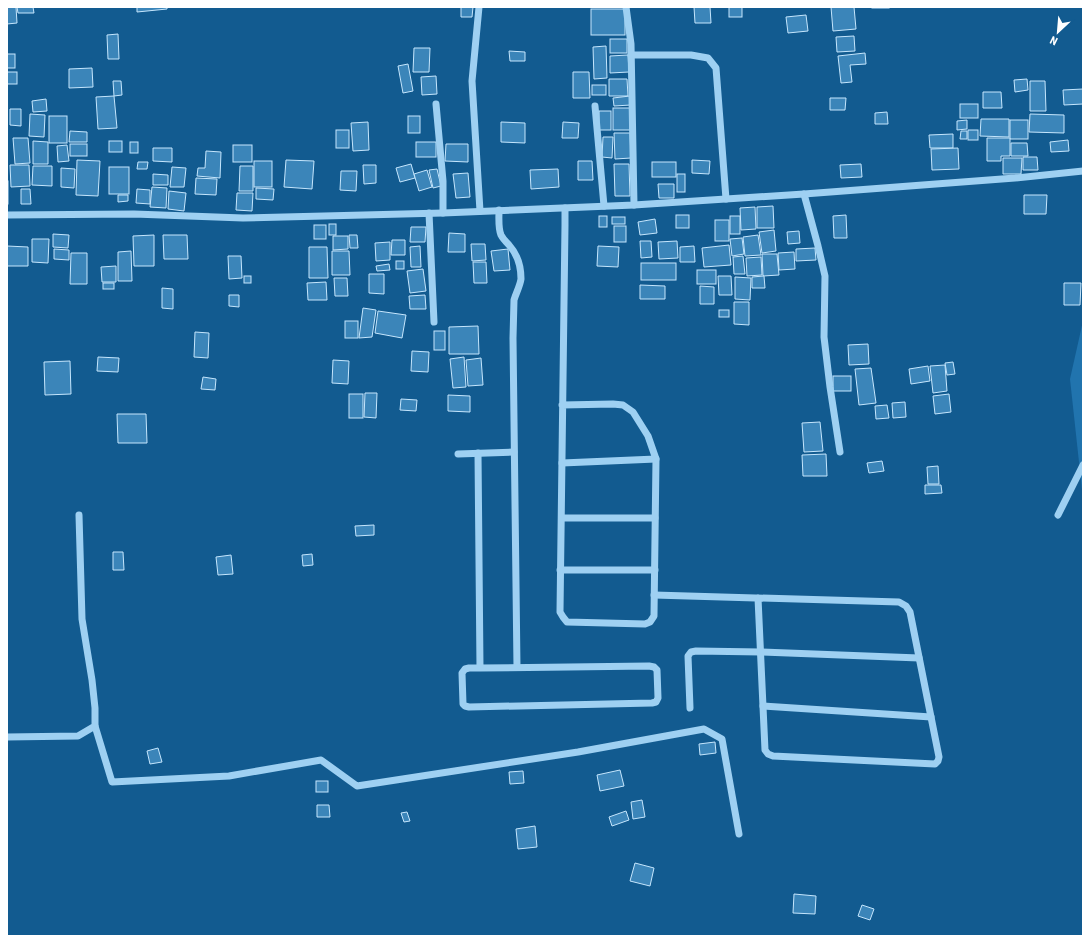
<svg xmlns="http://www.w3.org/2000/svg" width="1090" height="943" font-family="'Roboto Condensed',sans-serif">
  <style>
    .green { fill: #2174ae }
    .building { fill: #3b85b9; stroke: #c5e6fd }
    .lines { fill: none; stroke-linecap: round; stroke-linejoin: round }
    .minor { stroke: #9ed0f2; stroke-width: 7 }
  </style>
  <rect width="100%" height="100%" fill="#125b90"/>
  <path class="green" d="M1083,321V499L1070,379Z"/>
  <g class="building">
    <path d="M7,7H16L17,23L7,24Z"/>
    <path d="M17,7H33L34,13H18Z"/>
    <path d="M137,7H167V9L137,12Z"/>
    <path d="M461,7H473L472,17H461Z"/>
    <path d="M694,7H710L711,23H695Z"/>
    <rect x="729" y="7" width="13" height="10"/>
    <path d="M831,7H854L856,29L833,31Z"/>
    <rect x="872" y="7" width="17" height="1"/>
    <rect x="591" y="9" width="34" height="26"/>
    <path d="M806,15L808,31L788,33L786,17Z"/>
    <path d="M118,34L119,59H108L107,35Z"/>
    <path d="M854,36L855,51L837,52L836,37Z"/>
    <rect x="610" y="39" width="17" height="14"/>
    <path d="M606,46L607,78L594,79L593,47Z"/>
    <path d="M414,48H430L429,72H413Z"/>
    <path d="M509,51L525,52V61H510Z"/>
    <path d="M865,53L866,64L850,65L852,82L841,83L838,56Z"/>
    <rect x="7" y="54" width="8" height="14"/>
    <path d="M628,55L629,72L610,73V56Z"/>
    <path d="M408,64L413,91L403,93L398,66Z"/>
    <path d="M92,68L93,87L69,88V69Z"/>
    <rect x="7" y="72" width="10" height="12"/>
    <path d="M573,72H589L590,98H573Z"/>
    <path d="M436,76L437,94L422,95L421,77Z"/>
    <path d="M609,79H627L628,96H609Z"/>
    <path d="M1027,79L1028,90L1015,92L1014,80Z"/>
    <path d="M113,81H121L122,95L114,96Z"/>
    <path d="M1030,81H1045L1046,111H1030Z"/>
    <rect x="592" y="85" width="14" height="10"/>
    <path d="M1083,89V104L1064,105L1063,90Z"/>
    <path d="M983,92H1001L1002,108H983Z"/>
    <path d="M114,96L117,128L98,129L96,97Z"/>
    <path d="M630,96L631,105L614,106L613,98Z"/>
    <path d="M830,98H846L845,110H830Z"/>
    <path d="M46,99L47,111L33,112L32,101Z"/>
    <rect x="960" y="104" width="18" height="14"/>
    <rect x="613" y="108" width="17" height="22"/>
    <path d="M10,109H21V126L10,125Z"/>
    <rect x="599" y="111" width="12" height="19"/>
    <path d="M887,112L888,124H875V113Z"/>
    <path d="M30,114L45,115L44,137L29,136Z"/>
    <path d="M1030,114L1064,115V133L1029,132Z"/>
    <rect x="49" y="116" width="18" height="27"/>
    <rect x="408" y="116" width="12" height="17"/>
    <path d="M981,119H1009V137L980,136Z"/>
    <path d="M967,120V129L957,130V121Z"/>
    <rect x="1010" y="120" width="18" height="19"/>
    <path d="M368,122L369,150L353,151L351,123Z"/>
    <path d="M501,122L525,123V143L501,142Z"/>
    <path d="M563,122L579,123L578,138H562Z"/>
    <rect x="336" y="130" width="13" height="18"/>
    <rect x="968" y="130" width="10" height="10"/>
    <path d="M70,131L87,132V142H69Z"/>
    <path d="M961,131H967V139H960Z"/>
    <path d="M614,133H630L631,158L615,159Z"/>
    <path d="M953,134V148H930L929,135Z"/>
    <path d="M603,137H613L612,158L602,157Z"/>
    <path d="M13,138H28L30,163L15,164Z"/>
    <path d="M987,138H1010V156H1001V161H987Z"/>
    <path d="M1068,140L1069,151L1051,152L1050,142Z"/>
    <path d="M33,141L48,142V164H33Z"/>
    <rect x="109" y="141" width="13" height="11"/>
    <rect x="130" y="142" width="8" height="11"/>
    <rect x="416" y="142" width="20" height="15"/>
    <path d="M1011,143H1027L1028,156H1011Z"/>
    <rect x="70" y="144" width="17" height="12"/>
    <path d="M446,144H468V162L445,161Z"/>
    <path d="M67,145L69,161L58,162L57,146Z"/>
    <rect x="233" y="145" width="19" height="17"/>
    <path d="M153,148H172V162L153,161Z"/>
    <path d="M958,148L959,169L932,170L931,149Z"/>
    <path d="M206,151L221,152L220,178L197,176L198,168H205Z"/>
    <path d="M1023,157H1037L1038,170H1023Z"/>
    <path d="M1003,158H1022L1021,174H1003Z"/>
    <path d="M77,160L100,161L98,196L76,195Z"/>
    <path d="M286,160L314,161L312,189L284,187Z"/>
    <path d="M692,160L710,161L709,174L692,173Z"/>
    <rect x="254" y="161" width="18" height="26"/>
    <path d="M578,161H592L593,180H578Z"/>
    <path d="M138,162H148L147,169H137Z"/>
    <rect x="652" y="162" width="24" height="15"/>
    <path d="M411,164L415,178L400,182L396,168Z"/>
    <path d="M614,164H629L630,196H615Z"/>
    <path d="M861,164L862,177L841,178L840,165Z"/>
    <path d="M10,165H29L30,186L11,187Z"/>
    <path d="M363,165H376V183L364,184Z"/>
    <path d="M33,166H52V186L32,185Z"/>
    <path d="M240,166H253V191H239Z"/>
    <rect x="109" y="167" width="20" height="27"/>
    <path d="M172,167L186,168L184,187H170Z"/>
    <path d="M61,168L75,169L74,188L61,187Z"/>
    <path d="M437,169L441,186L433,188L429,170Z"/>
    <path d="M558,169L559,187L531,189L530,170Z"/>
    <path d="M427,170L432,187L419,191L414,174Z"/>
    <path d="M341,171H357L356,191L340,190Z"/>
    <path d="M468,173L470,197L456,198L453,174Z"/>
    <path d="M153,174L168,175V185H153Z"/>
    <rect x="677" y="174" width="8" height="18"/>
    <path d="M196,178L217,179L216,195L195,194Z"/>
    <rect x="7" y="181" width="1" height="23"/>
    <path d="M658,184H674V198H659Z"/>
    <path d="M152,187L167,188L166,208L150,207Z"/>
    <path d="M256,188L274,189L273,200L256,199Z"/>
    <path d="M21,189H30L31,204H21Z"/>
    <path d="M137,189L150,190V204L136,203Z"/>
    <path d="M169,191L186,193L184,211L168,209Z"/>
    <path d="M237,193H253L252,211L236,210Z"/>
    <path d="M118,195H128V201L118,202Z"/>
    <path d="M1024,195H1047L1046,214H1024Z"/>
    <path d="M773,206L774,228H757V207Z"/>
    <path d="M755,207L756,229L741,230L740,208Z"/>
    <rect x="676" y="215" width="13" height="13"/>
    <path d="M846,215L847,238H834L833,216Z"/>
    <rect x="599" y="216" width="8" height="11"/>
    <rect x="730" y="216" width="10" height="18"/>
    <rect x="612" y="217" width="13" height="7"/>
    <path d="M655,219L657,233L640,235L638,222Z"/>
    <rect x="715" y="220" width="14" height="21"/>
    <rect x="329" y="224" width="7" height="11"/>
    <rect x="314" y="225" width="12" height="14"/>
    <rect x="614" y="226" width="12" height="16"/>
    <path d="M411,227H426L425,242H410Z"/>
    <path d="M774,230L776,251L762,253L759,232Z"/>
    <path d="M799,231L800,243L788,244L787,232Z"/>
    <path d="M449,233L465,234V252H448Z"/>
    <path d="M53,234L69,235L68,248L53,247Z"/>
    <path d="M154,235V266H134L133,236Z"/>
    <path d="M163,235H187L188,259H164Z"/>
    <path d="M349,235H357L358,248H350Z"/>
    <path d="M758,235L761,255L745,256L743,237Z"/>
    <path d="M333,236H348V249L333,250Z"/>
    <path d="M742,238L744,254L732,256L730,239Z"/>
    <path d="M32,239H49L48,263L32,262Z"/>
    <path d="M392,240H405V255H391Z"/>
    <path d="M640,241H651L652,257L641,258Z"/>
    <path d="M677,241L678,258L659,259L658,242Z"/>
    <path d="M390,242V260L376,261L375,243Z"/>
    <path d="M471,244H485L486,260L472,261Z"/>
    <path d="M729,245L731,265L704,267L702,248Z"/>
    <path d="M7,246L28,247V266H7Z"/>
    <path d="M420,246L421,267H411L410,247Z"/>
    <path d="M598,246L619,247L618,267L597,266Z"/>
    <path d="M694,246L695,262H680V247Z"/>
    <path d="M309,247H327L328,278H309Z"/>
    <path d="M815,248L816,260L796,261V249Z"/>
    <path d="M54,249L69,250V260L54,259Z"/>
    <path d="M508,249L510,270L494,271L491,251Z"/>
    <path d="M131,251L132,281H118V252Z"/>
    <path d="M332,251H349L350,275H332Z"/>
    <path d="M794,252L795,269L779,270L778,253Z"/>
    <path d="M71,253H87V284H70Z"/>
    <path d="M762,254H777L779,275L763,276Z"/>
    <path d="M228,256H241L242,278L229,279Z"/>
    <path d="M743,256L745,274H734L733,257Z"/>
    <path d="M761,257L762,275L747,276L746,258Z"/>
    <rect x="396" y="261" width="8" height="8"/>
    <path d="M473,262H486L487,283H474Z"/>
    <rect x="641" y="263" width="35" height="17"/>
    <path d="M389,264L390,270L377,271L376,266Z"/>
    <path d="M116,266V282H102L101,267Z"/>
    <path d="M423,269L426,291L410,293L407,271Z"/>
    <rect x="697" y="270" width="19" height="14"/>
    <path d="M369,274H384V294L369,293Z"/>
    <rect x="244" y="276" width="7" height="7"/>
    <path d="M718,276H731L732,295H719Z"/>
    <path d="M764,276L765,288H752V277Z"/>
    <path d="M735,277L751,278L750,300L735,299Z"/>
    <path d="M334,278H347L348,296H335Z"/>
    <path d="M326,282L327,300H308L307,283Z"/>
    <rect x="103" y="283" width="11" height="6"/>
    <path d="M1064,283H1081L1080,305H1064Z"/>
    <path d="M640,285L665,286V299H640Z"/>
    <path d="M700,286L714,287V304H700Z"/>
    <path d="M162,288L173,289V309L162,308Z"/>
    <path d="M229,295H239V307L229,306Z"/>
    <path d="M425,295L426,309H410L409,296Z"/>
    <path d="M734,302H749V325L734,324Z"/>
    <path d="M363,308L376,310L372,337L359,338Z"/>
    <rect x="719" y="310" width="10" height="7"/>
    <path d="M378,311L406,315L402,338L375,333Z"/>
    <rect x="345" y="321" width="13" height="17"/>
    <path d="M478,326L479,354H449V327Z"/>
    <rect x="434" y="331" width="11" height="19"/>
    <path d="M195,332L209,333L208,358L194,357Z"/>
    <path d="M868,344L869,364L849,365L848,345Z"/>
    <path d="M412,351L429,352L428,372L411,371Z"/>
    <path d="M98,357L119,358L118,372L97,371Z"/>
    <path d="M464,357L466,387L453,388L450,359Z"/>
    <path d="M481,358L483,385L468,386L466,360Z"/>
    <path d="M333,360L349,361L348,384L332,383Z"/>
    <path d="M70,361L71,394L45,395L44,362Z"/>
    <path d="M953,362L955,374L947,375L945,363Z"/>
    <path d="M945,365L947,391L933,393L930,366Z"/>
    <path d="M928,366L930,381L911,384L909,369Z"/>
    <path d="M871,368L876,403L859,405L855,369Z"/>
    <rect x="833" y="376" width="18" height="15"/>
    <path d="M203,377L216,379L215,390L201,389Z"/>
    <path d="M365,393H377L376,418L364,417Z"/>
    <rect x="349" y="394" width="14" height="24"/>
    <path d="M949,394L951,412L935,414L933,396Z"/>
    <path d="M448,395L470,396V412L448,411Z"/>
    <path d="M401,399L417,400L416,411L400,410Z"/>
    <path d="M905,402L906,417L893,418L892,403Z"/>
    <path d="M887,405L889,418L876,419L875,406Z"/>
    <path d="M117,414H146L147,443H118Z"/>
    <path d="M820,422L823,451L804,452L802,423Z"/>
    <path d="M826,454L827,476H803L802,455Z"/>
    <path d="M882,461L884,471L869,473L867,463Z"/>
    <path d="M938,466L939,484H928L927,467Z"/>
    <path d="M925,485H941L942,493L925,494Z"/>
    <path d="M374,525V535L356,536L355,526Z"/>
    <path d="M113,552H123L124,570H113Z"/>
    <path d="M312,554L313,565L303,566L302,555Z"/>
    <path d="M231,555L233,574L218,575L216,557Z"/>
    <path d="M715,742L716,753L700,755L699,744Z"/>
    <path d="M158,748L162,762L150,764L147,751Z"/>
    <path d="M620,770L624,786L600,791L597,775Z"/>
    <path d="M523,771L524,783L510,784L509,772Z"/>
    <rect x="316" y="781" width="12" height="11"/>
    <path d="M642,800L645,817L633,819L631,802Z"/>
    <path d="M317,805H329L330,817H317Z"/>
    <path d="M626,811L629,820L612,826L609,817Z"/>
    <path d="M407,812L410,821L404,822L401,813Z"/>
    <path d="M535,826L537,847L518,849L516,829Z"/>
    <path d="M635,863L654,868L650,886L630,881Z"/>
    <path d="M794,894L816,896L815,914L793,913Z"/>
    <path d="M862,905L874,909L870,920L858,916Z"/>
  </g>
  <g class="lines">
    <g class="minor">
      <path d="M479,7L472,81L480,211"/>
      <path d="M626,7L631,44L634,205"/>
      <path d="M631,55H691L708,58L716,68L726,199"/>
      <path d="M436,104L443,181V213"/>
      <path d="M595,106L604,206"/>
      <path d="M804,194L818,246L825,276L824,337L830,387L840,452"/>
      <path d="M499,210C499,218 498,228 501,235C503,239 506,242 509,245C518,255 521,266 521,279C520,286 516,293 514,300L513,338L517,667"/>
      <path d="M429,213L434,322"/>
      <path d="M7,215L134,214L243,218L443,213L634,205L804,194L1015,178L1083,171"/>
      <path d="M562,405L613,404L623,405L633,412L648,436L656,459L654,616L650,622L645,624L567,622L563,617L560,612C561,483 563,354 565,225V208"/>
      <path d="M478,453L480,668L649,666L654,667L657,670L658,698L656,702L652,703L469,707L465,706L463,704L462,673L465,669L469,668H480"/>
      <path d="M458,454L514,452"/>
      <path d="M562,463L656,459"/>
      <path d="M1058,515L1083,465"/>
      <path d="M562,518H655"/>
      <path d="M560,570H655"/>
      <path d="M654,595L899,602L906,606L910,612L939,757L938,761L935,764L773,756L768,754L765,750L758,598"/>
      <path d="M763,706L931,717"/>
      <path d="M690,708L688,656L691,652L696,651L761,652L919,658"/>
      <path d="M95,726L112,782L229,776L321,760L357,786L578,752L704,729L722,739L739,834"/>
      <path d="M7,737L78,736L95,726V708L92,680L82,619L79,515"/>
    </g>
  </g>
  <rect width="1090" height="943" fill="none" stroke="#ffffff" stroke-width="16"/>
  <g transform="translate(1058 32) rotate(206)" stroke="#125b90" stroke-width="3" paint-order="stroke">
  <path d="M0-3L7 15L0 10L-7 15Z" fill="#ffffff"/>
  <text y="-6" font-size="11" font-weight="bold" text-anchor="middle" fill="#ffffff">N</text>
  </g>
</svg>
